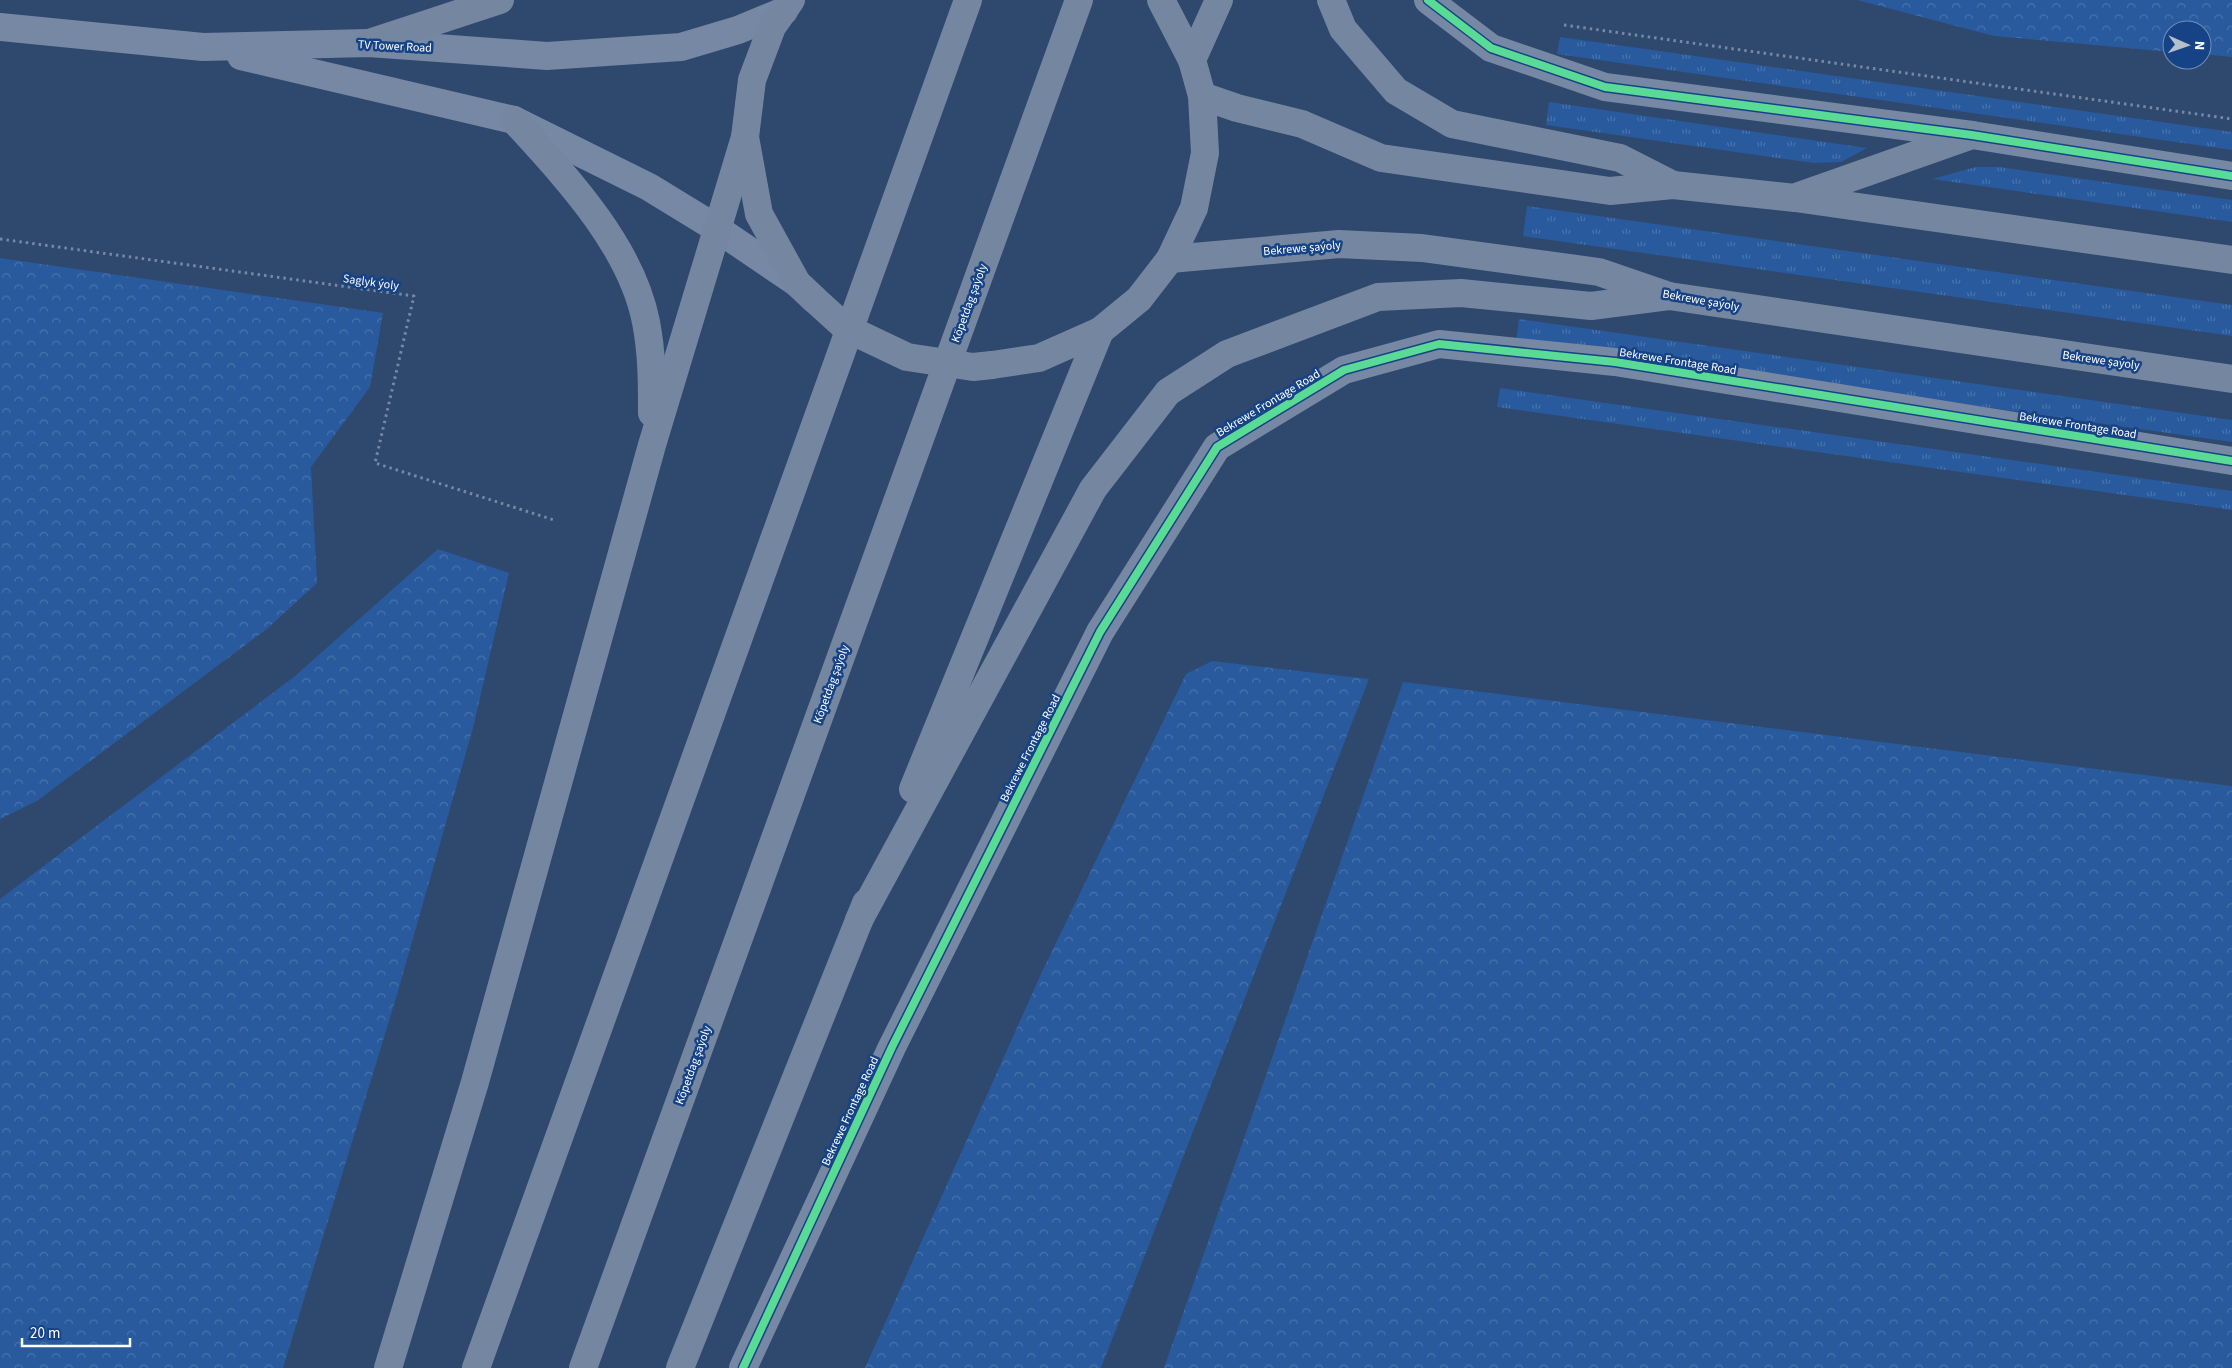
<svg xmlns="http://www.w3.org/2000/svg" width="2232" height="1368" font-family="'Source Sans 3',sans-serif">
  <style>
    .grass { fill: url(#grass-tufts) }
    .forest { fill: url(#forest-crowns) }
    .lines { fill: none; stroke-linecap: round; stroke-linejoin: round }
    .path { stroke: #7688a3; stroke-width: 3; stroke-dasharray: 2.5 4; stroke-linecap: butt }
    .minor { stroke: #7688a3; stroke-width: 28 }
    .major { stroke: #7586a0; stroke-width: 28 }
    .major-bridge { stroke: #7586a0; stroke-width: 28 }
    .cycleway-casing { stroke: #164386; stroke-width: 11 }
    .cycleway { stroke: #5adb95; stroke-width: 8 }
    .labels { text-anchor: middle; stroke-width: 5; stroke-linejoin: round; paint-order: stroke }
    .street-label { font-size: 12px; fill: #fff; stroke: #164386 }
  </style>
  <defs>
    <pattern id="grass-tufts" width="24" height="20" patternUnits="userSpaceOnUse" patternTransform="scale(1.25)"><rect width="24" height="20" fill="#295a9d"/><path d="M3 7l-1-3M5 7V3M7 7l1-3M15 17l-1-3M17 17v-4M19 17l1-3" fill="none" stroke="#4973ac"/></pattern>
    <pattern id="forest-crowns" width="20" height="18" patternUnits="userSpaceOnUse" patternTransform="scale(1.25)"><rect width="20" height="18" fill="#295a9d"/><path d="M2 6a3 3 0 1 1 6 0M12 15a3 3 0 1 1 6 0" fill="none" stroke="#4973ac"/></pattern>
  </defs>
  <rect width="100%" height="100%" fill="#2f486d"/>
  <g class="grass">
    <path d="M1560,37L2232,132V150L1557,54Z"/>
    <path d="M1549,102L1867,148L1841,162L1814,163L1546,125Z"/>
    <path d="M1976,167H1999L2232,200V222L1932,179Z"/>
    <path d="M1527,206L2232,305V336L1523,236Z"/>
    <path d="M1519,319L2232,420V442L1516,341Z"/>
    <path d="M1500,388L2232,491V510L1497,407Z"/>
  </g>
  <g class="forest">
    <path d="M1857,0H2232V57L2202,54V30H2172V52L1994,36Z"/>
    <path d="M0,258L383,313L370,387L311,467L317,583L268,628L37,801L0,819Z"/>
    <path d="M438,549L509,573L473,728L396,998L283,1368H0V899L295,676Z"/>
    <path d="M1212,661L1369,679L1101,1368H865L1041,974L1186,674Z"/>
    <path d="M1403,682L2232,786V1368H1164Z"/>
  </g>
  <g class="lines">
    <g class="path">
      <path d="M1564,25L2232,119"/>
      <path d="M0,239L414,296L375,463L554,520"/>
    </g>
    <g class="minor">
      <path d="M1428,0L1491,48L1605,87L1972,135L2232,176"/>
      <path d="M0,27L203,47L369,43L547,56L681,47L738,30L784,11"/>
      <path d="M241,56L514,120L649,187L716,228L797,283"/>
      <path d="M743,1368L892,1047L1100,632L1217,447L1344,370L1439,344L1615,362L2232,461"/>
    </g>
    <g class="major">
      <path d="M791,0L772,27L752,80L745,137L759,214L797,283L814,299"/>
      <path d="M1331,0L1343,29L1396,91L1452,124L1620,158L1673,185"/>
      <path d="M369,43L500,0"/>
      <path d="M1192,60L1219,0"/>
      <path d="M1202,96L1237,108L1302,124L1381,158L1610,191L1673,185L1795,198L2232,260"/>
      <path d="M514,120C565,176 631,245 646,322C652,353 652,382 652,413"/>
      <path d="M1799,196L1972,135"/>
      <path d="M1170,259L1339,244L1422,248L1599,272L1669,296L2232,379"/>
      <path d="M992,365L1039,358L1100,331L1139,299L1170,259L1194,208L1205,153L1202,96L1192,60L1161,0"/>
      <path d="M913,789L1100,331"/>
      <path d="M859,920L1093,489L1168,392L1227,354L1378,297L1461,293L1591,306L1669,296"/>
      <path d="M388,1368L475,1082L652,445L745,137"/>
      <path d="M476,1368L968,0"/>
      <path d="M583,1368L1079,0"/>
      <path d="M680,1368L866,903"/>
    </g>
    <path class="major-bridge" d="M814,299L846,328L907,357L973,367L992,365"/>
    <defs>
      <g id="cycleway">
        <path d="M1428,0L1491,48L1605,87L1972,135L2232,176"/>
        <path d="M743,1368L892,1047L1100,632L1217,447L1344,370L1439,344L1615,362L2232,461"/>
      </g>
    </defs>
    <use href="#cycleway" class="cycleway-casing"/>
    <use href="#cycleway" class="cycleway"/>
  </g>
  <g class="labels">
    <g class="street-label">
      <text transform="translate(395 46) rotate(3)" y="4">TV Tower Road</text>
      <text transform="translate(1302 248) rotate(-5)" y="4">Bekrewe şaýoly</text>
      <text transform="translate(371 282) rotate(8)" y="4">Saglyk ýoly</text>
      <text transform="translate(1701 300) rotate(10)" y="4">Bekrewe şaýoly</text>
      <text transform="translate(969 303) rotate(-70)" y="4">Köpetdag şaýoly</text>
      <text transform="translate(2101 360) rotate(8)" y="4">Bekrewe şaýoly</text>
      <text transform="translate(1678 361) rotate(9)" y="4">Bekrewe Frontage Road</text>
      <text transform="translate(1268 403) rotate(-31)" y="4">Bekrewe Frontage Road</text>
      <text transform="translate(2078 425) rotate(9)" y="4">Bekrewe Frontage Road</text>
      <text transform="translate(831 684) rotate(-70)" y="4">Köpetdag şaýoly</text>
      <text transform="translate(1030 748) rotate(-63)" y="4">Bekrewe Frontage Road</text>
      <text transform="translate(693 1065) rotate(-70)" y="4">Köpetdag şaýoly</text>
      <text transform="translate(850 1111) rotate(-65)" y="4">Bekrewe Frontage Road</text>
    </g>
  </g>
  <g transform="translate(2187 45) rotate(92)"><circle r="24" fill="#164386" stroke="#738eb6"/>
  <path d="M0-4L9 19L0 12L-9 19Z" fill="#b6bfcc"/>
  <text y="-8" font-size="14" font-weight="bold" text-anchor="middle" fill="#ffffff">N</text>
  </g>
  <path d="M22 1338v8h108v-8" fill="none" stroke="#ffffff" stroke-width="2.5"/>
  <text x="30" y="1338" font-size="15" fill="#ffffff" stroke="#164386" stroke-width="4" paint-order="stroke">20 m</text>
</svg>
